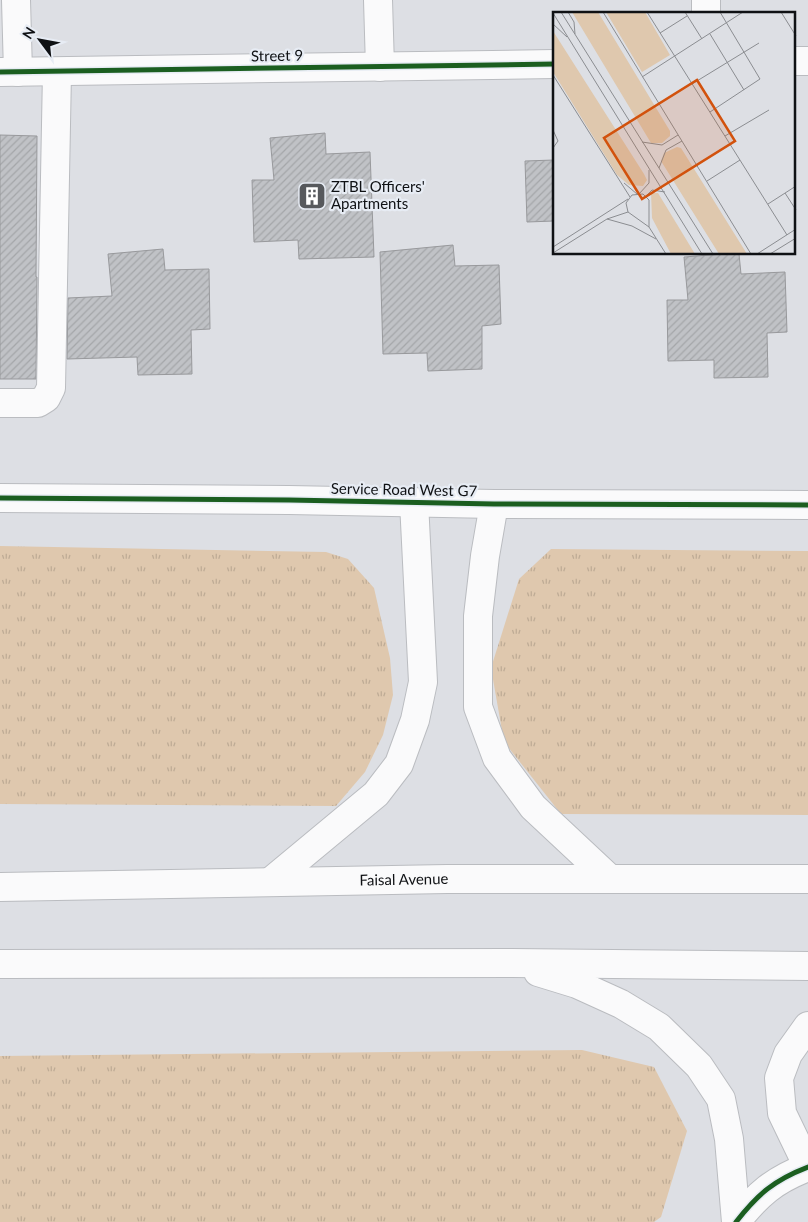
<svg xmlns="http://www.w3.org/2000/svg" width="808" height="1222" font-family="Lato,sans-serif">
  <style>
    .grass { fill: url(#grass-tufts) }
    .building { fill: url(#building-hatch); stroke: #98999c }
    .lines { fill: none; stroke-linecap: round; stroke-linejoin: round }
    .minor-casing { stroke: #babcc0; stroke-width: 30 }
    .major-casing { stroke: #babcc0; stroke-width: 30 }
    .minor { stroke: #fafafb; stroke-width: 28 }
    .major { stroke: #fafafb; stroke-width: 28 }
    .cycleway-casing { stroke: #e7ecf4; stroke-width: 8 }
    .cycleway { stroke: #1b5e20; stroke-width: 5 }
    .labels { text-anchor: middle; stroke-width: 4.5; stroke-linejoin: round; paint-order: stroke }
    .street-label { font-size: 15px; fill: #0f1114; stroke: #e7ecf4 }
    .poi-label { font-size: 15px; fill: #0f1114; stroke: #e7ecf4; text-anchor: start }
    .inset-road { fill: none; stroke: #8b8d91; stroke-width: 1 }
    .view { fill: #d2520d; fill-opacity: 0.15; stroke: #d2520d; stroke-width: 2.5 }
    .inset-edge { fill: none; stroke: #0f1114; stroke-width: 2.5 }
  </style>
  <defs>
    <pattern id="grass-tufts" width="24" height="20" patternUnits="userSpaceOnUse" patternTransform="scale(1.25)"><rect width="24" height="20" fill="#dfc8ae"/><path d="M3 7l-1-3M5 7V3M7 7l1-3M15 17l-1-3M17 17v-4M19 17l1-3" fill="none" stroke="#beab95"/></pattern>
    <pattern id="building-hatch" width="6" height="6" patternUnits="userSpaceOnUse" patternTransform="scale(1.25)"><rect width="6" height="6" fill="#c0c2c6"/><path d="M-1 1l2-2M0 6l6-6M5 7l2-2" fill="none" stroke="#a4a6a9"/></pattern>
  </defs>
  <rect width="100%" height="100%" fill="#dddfe4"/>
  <g class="grass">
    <path d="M0,546L326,552L348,559L374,588L390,658L393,695L383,735L365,772L336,806L0,804Z"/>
    <path d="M551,549L808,551V815L561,814L504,742L491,668L519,579Z"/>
    <path d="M582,1050L654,1067L687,1131L661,1217L654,1222H0V1056Z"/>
  </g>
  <g class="building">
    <path d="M325,133L326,154L370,152L374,257L299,259L298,240L254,242L252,180H274L270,138Z"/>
    <path d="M0,135L37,136L36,277H37L36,379H0Z"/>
    <path d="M554,160V221L527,222L525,161Z"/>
    <path d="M453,245L455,266L499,265L501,324L482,326V369L428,371L427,353L383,354L380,252Z"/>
    <path d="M163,249L165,270L209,269L210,329L191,330L192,374L138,375L137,357L67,359L68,298L112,296L108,254Z"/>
    <path d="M723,254H739L741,274L785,272L787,332L767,333L768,377L714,378V360L668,361L667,300H688L684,257Z"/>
  </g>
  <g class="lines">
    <defs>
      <g id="minor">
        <path d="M16,0L18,72"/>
        <path d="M378,0L380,67"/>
        <path d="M706,0V14"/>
        <path d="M794,61H808"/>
        <path d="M0,72L554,64"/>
        <path d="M0,403H38L46,398L51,388L57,72"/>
        <path d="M0,498L289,500L494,504L808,505"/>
        <path d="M736,1222C758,1194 774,1180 808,1167"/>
      </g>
      <g id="major">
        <path d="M494,504L485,556L478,616V707L497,758L533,807L610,879"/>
        <path d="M270,882L376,794L399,764L415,720L423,682L414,502"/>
        <path id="s1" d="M0,887L447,879H808"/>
        <path d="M0,964L512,963L808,966"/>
        <path d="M538,972L577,984L621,1004L659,1027L699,1066L721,1099L729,1139L736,1222"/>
        <path d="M808,1167L782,1113L779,1078L788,1054L808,1026"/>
      </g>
    </defs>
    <use href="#minor" class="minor-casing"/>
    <use href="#major" class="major-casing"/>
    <use href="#minor" class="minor"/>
    <use href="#major" class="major"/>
    <defs>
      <g id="cycleway">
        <path d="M0,72L554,64"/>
        <path d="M0,498L289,500L494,504L808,505"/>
        <path d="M736,1222C758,1194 774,1180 808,1167"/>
      </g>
    </defs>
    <use href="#cycleway" class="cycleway-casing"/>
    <use href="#cycleway" class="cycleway"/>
  </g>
  <defs>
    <symbol id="building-square" viewBox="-11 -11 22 22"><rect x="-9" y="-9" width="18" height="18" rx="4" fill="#57595d" stroke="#e7ecf4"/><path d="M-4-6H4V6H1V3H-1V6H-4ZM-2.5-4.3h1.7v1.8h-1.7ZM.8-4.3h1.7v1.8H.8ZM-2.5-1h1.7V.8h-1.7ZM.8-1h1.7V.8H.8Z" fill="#fff"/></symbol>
  </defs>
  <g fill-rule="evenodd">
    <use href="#building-square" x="296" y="180" width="32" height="32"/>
  </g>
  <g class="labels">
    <g class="street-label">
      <text transform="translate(277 56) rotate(-1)" y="5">Street 9</text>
      <text transform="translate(404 490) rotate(1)" y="5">Service Road West G7</text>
      <text dy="5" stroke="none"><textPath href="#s1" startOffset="404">Faisal Avenue</textPath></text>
    </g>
    <g class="poi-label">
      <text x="331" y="192">ZTBL Officers'<tspan x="331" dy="17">Apartments</tspan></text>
    </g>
  </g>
  <g transform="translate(553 12)">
    <rect width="242" height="242" fill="#dddfe4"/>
    <path d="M19,0H45L117,119V124L109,131H98ZM0,19L91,162L94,168L90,174L76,173L64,163L0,60ZM124,135L128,136L194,242H166L108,149L111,141ZM98,181H105L142,242H118L99,206Z" fill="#dfc8ae"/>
    <path d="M53,0H92L117,43L89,60Z" fill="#dfc8ae"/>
    <path class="inset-road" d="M8,0L160,242M15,0L21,10L22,22M50,0L198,242M94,0L234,223M132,0L149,27M228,0L243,24M0,1L149,242M0,12L14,25M107,21L134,4M157,22L191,78M0,63L77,185M89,65L190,0M139,72L206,31M157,100L207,67L167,0M0,118L5,129L0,136M172,124L216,98M89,130L109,133L125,123M106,156L113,138L129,129M154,169L187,148M71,171L84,182M232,181L243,198M86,182L96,171V158M93,184L99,178L112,180M215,192L243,174M54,207L79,214L103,227M96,215V188L90,182L79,183L73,191L75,200L96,215L113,242M0,235L75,187M0,241L54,207L75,200M204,242L243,217M217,242L243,226"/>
    <path class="view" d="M144,68L182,129L89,187L51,126Z"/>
    <rect width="242" height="242" class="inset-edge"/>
  </g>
  <g transform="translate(40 40) rotate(302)" stroke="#e7ecf4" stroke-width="4" paint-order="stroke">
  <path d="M0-4L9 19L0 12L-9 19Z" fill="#0f1114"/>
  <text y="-8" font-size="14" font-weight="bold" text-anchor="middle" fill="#0f1114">N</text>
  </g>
</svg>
